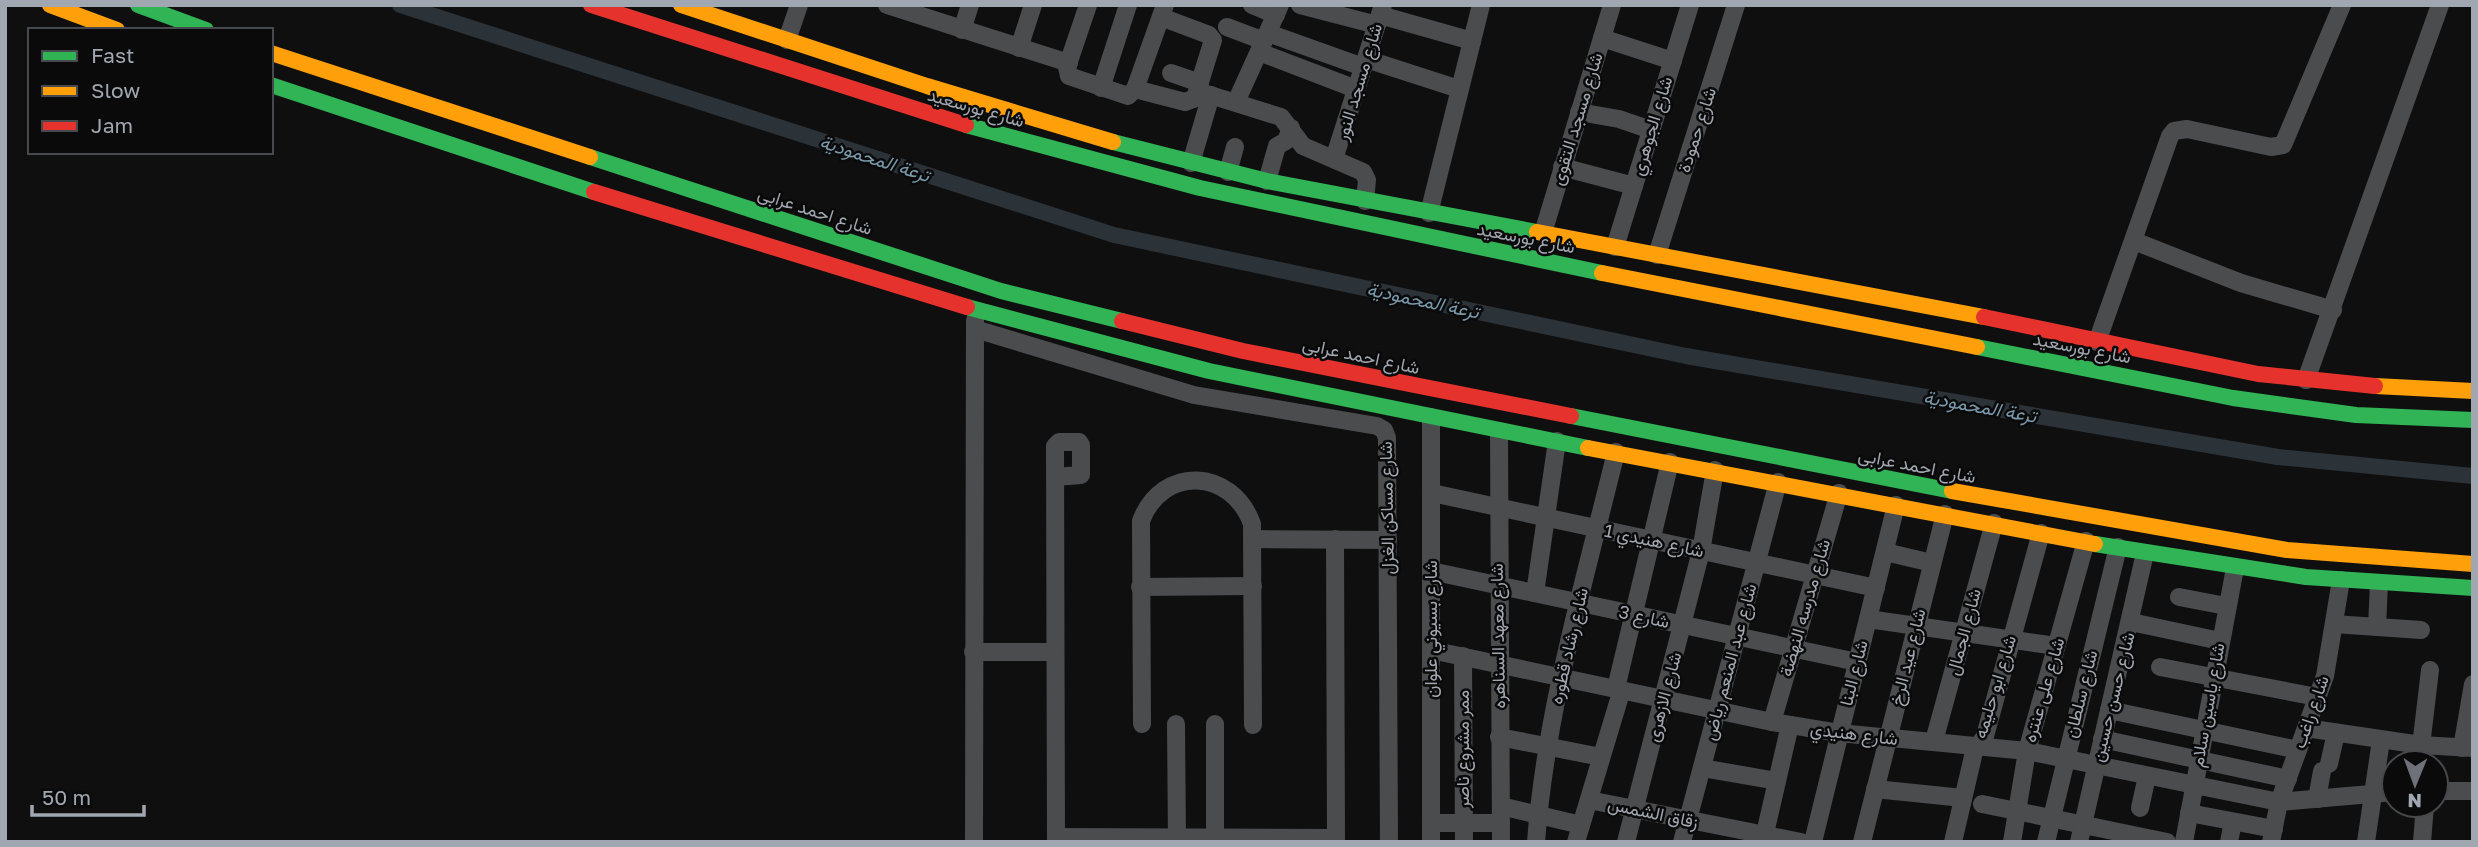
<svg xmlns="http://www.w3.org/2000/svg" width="2478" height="847" font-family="'Golos Text',Vazirmatn,sans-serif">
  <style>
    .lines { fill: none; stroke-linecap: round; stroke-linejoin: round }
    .canal { stroke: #2b3238; stroke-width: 16 }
    .street { stroke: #4a4c4e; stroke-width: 18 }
    .fast { stroke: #30b455; stroke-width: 16 }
    .slow { stroke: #ff9f0a; stroke-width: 16 }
    .jam { stroke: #e5322d; stroke-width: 16 }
    .labels { text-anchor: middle; stroke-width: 5; stroke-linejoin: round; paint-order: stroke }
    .street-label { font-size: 18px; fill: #a1a7b0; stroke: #0a0a0b }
    .water-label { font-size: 19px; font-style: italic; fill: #7998aa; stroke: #0a0a0b }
  </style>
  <rect width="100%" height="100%" fill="#0f0f10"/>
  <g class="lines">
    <path class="canal" d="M400,5L1114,235L1686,356L2278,457L2473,476"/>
    <g class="street">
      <path d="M887,5L1069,63"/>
      <path d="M1088,5L1067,67L1069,76L1128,96L1135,89L1165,5"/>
      <path d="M1252,5L1276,15"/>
      <path d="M1300,5L1377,25"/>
      <path d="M1380,15L1472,41"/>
      <path d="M1161,17L1209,35L1213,40L1195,98"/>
      <path d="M1227,27L1264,41"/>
      <path d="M962,30L970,5"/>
      <path d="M1268,33L1363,67"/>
      <path d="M1602,38L1673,61"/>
      <path d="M787,40L799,5"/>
      <path d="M1019,48L1033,5"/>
      <path d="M1259,52L1356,89"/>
      <path d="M1366,59L1459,89"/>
      <path d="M1171,73L1200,83"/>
      <path d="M1101,88L1128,5"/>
      <path d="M1135,89L1185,102L1207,94L1281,117L1303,146L1363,172L1367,180L1365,201"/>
      <path d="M1236,102L1280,5"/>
      <path d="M1579,112L1619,119L1651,130"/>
      <path d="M1334,159L1383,5"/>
      <path d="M1191,163L1211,95"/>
      <path d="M1562,167L1634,186"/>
      <path d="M1228,172L1235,147"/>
      <path d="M1267,181L1277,146L1286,141L1291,128"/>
      <path d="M1429,213L1481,5"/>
      <path d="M1543,233L1612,5"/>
      <path d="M2134,241L2241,283L2333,310"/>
      <path d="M1615,247L1690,5"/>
      <path d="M1657,255L1736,5"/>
      <path d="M975,329L1194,395L1377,426L1384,430L1387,438L1389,842"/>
      <path d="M2097,342L2170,136L2174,131L2187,129L2271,147L2283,145L2342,5"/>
      <path d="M2306,380L2440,5"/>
      <path d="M1431,417V842"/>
      <path d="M1499,431L1501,842"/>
      <path d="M1055,477L1081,475V445L1079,442H1059L1055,446L1056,842"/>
      <path d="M1432,493L1876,588"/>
      <path d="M1253,539L1388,540"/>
      <path d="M1335,539L1336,842"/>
      <path d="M1885,552L1932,563"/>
      <path d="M1431,571L1857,662"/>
      <path d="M1140,587L1253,586"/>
      <path d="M1535,593L1557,441"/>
      <path d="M2179,597L2226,606"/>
      <path d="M1868,619L2056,646"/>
      <path d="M2131,622L2220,641"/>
      <path d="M2334,624L2421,630"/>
      <path d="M2377,627L2379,583"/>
      <path d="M1431,650L1772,722L1839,733L2027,751L2279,802L2394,792"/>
      <path d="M973,652H1055"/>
      <path d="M1463,656L1464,842"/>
      <path d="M2160,667L2317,697"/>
      <path d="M2109,710L2298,750"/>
      <path d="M1772,722L1839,493"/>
      <path d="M1142,724L1141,521C1162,465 1232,468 1252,524L1253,725"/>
      <path d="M1176,724L1177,842"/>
      <path d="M1215,724V842"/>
      <path d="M2306,728L2421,745L2473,748"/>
      <path d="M1499,737L1601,757"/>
      <path d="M2102,739L2288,779"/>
      <path d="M1934,741L1994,523"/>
      <path d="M2462,748L2473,684"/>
      <path d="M2419,763L2430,670"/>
      <path d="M2329,764L2336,733"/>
      <path d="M1702,768L1777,781"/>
      <path d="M1875,789L1963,798"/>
      <path d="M2436,791H2473"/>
      <path d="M2317,799L2322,771"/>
      <path d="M1589,800L1801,842"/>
      <path d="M1982,804L2167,842"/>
      <path d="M1501,806L1581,825"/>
      <path d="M2140,808L2147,776"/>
      <path d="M2189,813L2274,829"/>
      <path d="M1431,823H1501"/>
      <path d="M1056,837L1336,838"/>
      <path d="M974,842L975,320"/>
      <path d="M1536,842C1546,709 1585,580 1616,452"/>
      <path d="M1576,842L1620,696L1617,684L1670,462"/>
      <path d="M1626,842L1701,551L1715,470"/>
      <path d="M1682,842L1778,482"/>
      <path d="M1763,842L1790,725"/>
      <path d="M1813,842L1896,505"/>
      <path d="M1862,842L1945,514"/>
      <path d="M1953,842L1974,752L1985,736L2041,533"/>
      <path d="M2012,842L2027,751L2086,541"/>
      <path d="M2046,842L2118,547"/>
      <path d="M2079,842L2145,553"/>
      <path d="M2184,842L2235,568"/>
      <path d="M2229,842L2233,822"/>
      <path d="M2271,842L2279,802L2325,676L2341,580"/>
      <path d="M2366,842L2381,740"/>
      <path d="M2422,842L2425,805"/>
    </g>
    <g class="fast">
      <path d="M138,5L206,30"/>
      <path d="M271,85L594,192"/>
      <path d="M966,125L1200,188L1602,273"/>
      <path d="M1113,142L1267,181L1537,232"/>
      <path d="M590,157L1001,291L1122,321"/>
      <path d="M967,307L1209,371L1588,448"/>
      <path d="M1977,347L2233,398L2356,415L2473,420"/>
      <path d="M1571,416L1952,491"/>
      <path d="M2095,544L2306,577L2473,588"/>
    </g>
    <g class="slow">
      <path d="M50,5L117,30"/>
      <path d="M681,5L927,86L1113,142"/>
      <path d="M271,53L590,157"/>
      <path d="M1537,232L1984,317"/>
      <path d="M1602,273L1977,347"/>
      <path d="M2375,386L2473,391"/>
      <path d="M1588,448L2095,544"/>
      <path d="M1952,491L2287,550L2473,564"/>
    </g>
    <g class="jam">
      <path d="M591,5L966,125"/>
      <path d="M594,192L967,307"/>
      <path d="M1984,317L2258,374L2375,386"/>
      <path d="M1122,321L1243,351L1571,416"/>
    </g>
  </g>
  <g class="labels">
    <g class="street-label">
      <text transform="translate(1359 82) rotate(-73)" y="6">شارع مسجد النور</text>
      <text transform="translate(976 108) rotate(16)" y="6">شارع بورسعيد</text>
      <text transform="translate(1577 119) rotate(-73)" y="6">شارع مسجد التقوى</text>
      <text transform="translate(1652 126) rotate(-73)" y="6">شارع الجوهري</text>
      <text transform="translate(1697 130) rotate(-72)" y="6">شارع حمودة</text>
      <text transform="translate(815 211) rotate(18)" y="6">شارع احمد عرابى</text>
      <text transform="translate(1526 238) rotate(11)" y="6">شارع بورسعيد</text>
      <text transform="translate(2082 348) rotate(11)" y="6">شارع بورسعيد</text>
      <text transform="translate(1361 356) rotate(12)" y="6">شارع احمد عرابى</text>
      <text transform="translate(1917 466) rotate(11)" y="6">شارع احمد عرابى</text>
      <text transform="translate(1387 508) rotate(-91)" y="6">شارع مساكن الغزل</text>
      <text transform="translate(1654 541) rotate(12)" y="6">شارع هنيدي 1</text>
      <text transform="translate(1805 608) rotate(-74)" y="6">شارع مدرسه النهضة</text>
      <text transform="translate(1644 617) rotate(12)" y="6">شارع 3</text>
      <text transform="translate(1431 629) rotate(-90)" y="6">شارع بسيوني علوان</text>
      <text transform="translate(1964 632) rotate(-75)" y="6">شارع الجمال</text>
      <text transform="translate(1498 636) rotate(-91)" y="6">شارع معهد السناهره</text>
      <text transform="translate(1569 646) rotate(-77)" y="6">شارع رشاد قطوره</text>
      <text transform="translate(1908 657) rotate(-76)" y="6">شارع عيد الرخ</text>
      <text transform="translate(1730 662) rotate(-75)" y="6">شارع عبد المنعم رياض</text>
      <text transform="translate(1854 673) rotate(-76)" y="6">شارع البنا</text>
      <text transform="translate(1995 687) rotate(-73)" y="6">شارع ابو حليمه</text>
      <text transform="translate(2044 690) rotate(-74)" y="6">شارع على عنتره</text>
      <text transform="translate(2081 694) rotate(-76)" y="6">شارع سلطان</text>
      <text transform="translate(1664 697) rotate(-75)" y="6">شارع الازهرى</text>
      <text transform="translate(2113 697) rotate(-76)" y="6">شارع حسن حسين</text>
      <text transform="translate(2208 705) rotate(-80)" y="6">شارع ياسين سلام</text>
      <text transform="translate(2311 712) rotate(-71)" y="6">شارع راغب</text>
      <text transform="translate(1854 734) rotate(7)" y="6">شارع هنيدي</text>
      <text transform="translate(1463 749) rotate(-90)" y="6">ممر مشروع ناصر</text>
      <text transform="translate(1653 813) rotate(12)" y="6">زقاق الشمس</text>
    </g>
    <g class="water-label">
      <text transform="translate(875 158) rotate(18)" y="7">ترعة المحمودية</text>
      <text transform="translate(1423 300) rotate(12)" y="7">ترعة المحمودية</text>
      <text transform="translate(1980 406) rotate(10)" y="7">ترعة المحمودية</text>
    </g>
  </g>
  <rect width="2478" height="847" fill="none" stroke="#a1a7b0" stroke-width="14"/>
  <rect x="28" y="28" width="245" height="126" fill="#0a0a0b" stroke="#46494d" stroke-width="2"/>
  <rect x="42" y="51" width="35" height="10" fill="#30b455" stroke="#46494d" stroke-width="2"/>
  <text x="91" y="63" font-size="21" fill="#a1a7b0">Fast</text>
  <rect x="42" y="86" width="35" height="10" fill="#ff9f0a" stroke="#46494d" stroke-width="2"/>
  <text x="91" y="98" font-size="21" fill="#a1a7b0">Slow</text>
  <rect x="42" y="121" width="35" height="10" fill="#e5322d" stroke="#46494d" stroke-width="2"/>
  <text x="91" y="133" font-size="21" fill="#a1a7b0">Jam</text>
  <g transform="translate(2415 784) rotate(181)"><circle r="33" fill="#0a0a0b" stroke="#46494d" stroke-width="2"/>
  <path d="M0-5L12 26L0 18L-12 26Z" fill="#6e7278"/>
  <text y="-10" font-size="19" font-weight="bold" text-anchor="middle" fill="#a1a7b0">N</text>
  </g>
  <path d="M32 805v10h112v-10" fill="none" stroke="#a1a7b0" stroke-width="3.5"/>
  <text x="42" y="805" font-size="21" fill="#a1a7b0" stroke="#0a0a0b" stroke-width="5" paint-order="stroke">50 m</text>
</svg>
